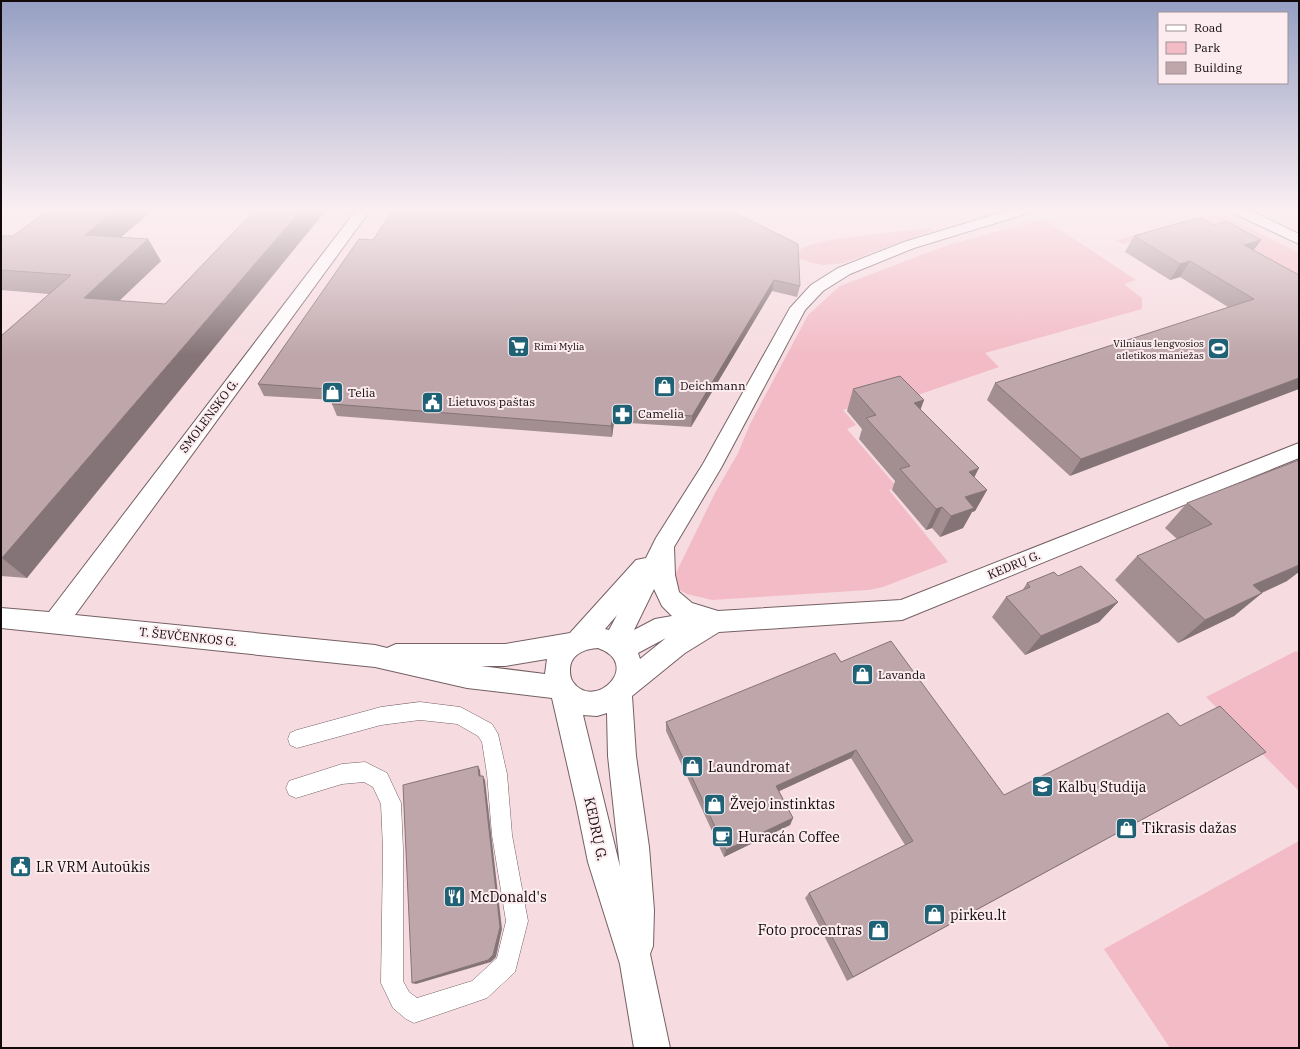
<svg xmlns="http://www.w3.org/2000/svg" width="1300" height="1049" font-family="'IBM Plex Serif',serif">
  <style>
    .green { fill: #f2bbc5 }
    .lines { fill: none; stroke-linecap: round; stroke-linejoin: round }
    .lane-casing { stroke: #756064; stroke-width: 1 }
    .street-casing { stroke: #756064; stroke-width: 2 }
    .primary-casing { stroke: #756064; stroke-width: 2 }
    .lane { fill: #fff; fill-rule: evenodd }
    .street { fill: #fff; fill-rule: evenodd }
    .primary { fill: #fff; fill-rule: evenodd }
    .wall { fill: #a38f92 }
    .shaded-wall { fill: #857477 }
    .building { fill: #bea6aa; stroke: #857477 }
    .labels { text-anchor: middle; stroke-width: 4; stroke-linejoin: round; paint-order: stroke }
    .far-poi-label { font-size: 10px; fill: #11090a; stroke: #fcecef; text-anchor: end }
    .poi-label { font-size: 12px; fill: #11090a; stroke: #fcecef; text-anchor: start }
    .street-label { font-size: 12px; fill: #11090a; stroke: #fcecef }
    .near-poi-label { font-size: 14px; fill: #11090a; stroke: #fcecef; text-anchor: start }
    .near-street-label { font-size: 14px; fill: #11090a; stroke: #fcecef }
  </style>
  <rect width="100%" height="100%" fill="#f6dce1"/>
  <g class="green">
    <path d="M1209,215L1227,217L1299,253V293L1141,239L1123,244L1116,240Z"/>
    <path d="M1044,219L1136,280L1124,284L1142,298V309L985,353L999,367L903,400L896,393L843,410L856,425L847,429L897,487L889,490L948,562L883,587L869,590L712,600L687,594L676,588L674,577L715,493L738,453L750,424L808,315L840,286L948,245Z"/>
    <path d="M930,228L934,231L889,246L844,263L823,265L812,263L798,258C798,255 798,252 800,250C814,237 906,232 930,228Z"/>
    <path d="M1296,651L1299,653V791L1206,697Z"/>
    <path d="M1299,841V1048H1170L1104,949Z"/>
  </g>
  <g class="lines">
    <defs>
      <path id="lane" d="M420,702L460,707L466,710L492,724L498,734L507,774L512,835L528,921L515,972L487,998L414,1023L406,1019L393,1008L381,983L383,849L381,804L373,787L364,782L342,784L296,798L289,795L286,788L289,781L342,764L365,762L387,773L401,803L403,849V981L409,992L417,998L472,981L497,958L506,921L492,835L487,774L482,742L478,736L457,724L420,720L381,725L297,748L290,745L288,739L290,733L297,730L381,707Z"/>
      <path id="street" d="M357,209H371L75,615L375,645L387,648L396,644H505L570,633L636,560L646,558L656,538L703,464L790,308L811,285L838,268L904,242L1013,209H1034L1032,212L914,248L850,274L823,291L805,310L721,468L674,547L675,575L679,592L692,603L718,611L901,600L1299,443V458L902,620L719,632L685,653L632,696L636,756L649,847L654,910L653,946L650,954L670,1048H634L620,964L588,862L576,803L552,698L467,688L375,667L1,628V608L49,612ZM654,589L662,606L672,616L655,619L634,630ZM617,615L609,630L605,629ZM666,638L640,659L638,653ZM598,648C643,664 595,712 573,682C570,678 570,674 570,670C570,654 585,649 598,648ZM547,659L545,674L481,666H505ZM607,713L608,756L620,867L583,715L597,716Z"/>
      <path id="primary" d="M1229,209H1247L1299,234V244L1231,212Z"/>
    </defs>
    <use href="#lane" class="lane-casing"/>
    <use href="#street" class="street-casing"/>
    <use href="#primary" class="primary-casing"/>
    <use href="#lane" class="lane"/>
    <use href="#street" class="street"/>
    <use href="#primary" class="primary"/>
  </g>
  <g class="wall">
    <path d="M154,209L121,237L148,239L161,261L119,301L27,578L1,576V336L49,294L1,290V236H13Z"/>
    <path d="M727,209L800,286L797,297L772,291L691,427L614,422L612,437L337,416L332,404L334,400L264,396L258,384L373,240Z"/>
    <path d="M1214,225L1261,240L1254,250L1299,275L1070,476L987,400L995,383L1228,307L1180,277L1170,280L1125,252L1134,236Z"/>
    <path d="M853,389L924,400L920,409L974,477L987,490L975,511L972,512L963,528L940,537L932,528L926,530L892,490L895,481L859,439L862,429L847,411Z"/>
    <path d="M1187,503L1287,581L1262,593L1234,616L1178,643L1115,580L1137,556L1177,539L1165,528Z"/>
    <path d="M1058,576L1118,602L1099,622L1025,655L992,617L1006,597L1022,591L1027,583Z"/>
    <path d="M841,662L1004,795L1180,726L1266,752L847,981L805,898L809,893L905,845L851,758L779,791L793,818L790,825L724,857L666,731V722Z"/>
  </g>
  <g class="shaded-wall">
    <path d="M117,209H154L99,256L85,235Z"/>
    <path d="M302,209H327L27,578L2,558Z"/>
    <path d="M148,239L161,261L99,320L84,298Z"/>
    <path d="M1261,240L1249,256L1244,245Z"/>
    <path d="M1190,261L1180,277L1170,280L1180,264Z"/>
    <path d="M774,280L772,291L691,427L692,416Z"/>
    <path d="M1299,378V389L1070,476L1081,459Z"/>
    <path d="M924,400L916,422L914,403Z"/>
    <path d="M614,410V422L612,437L611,426Z"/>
    <path d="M979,468L968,490L969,472Z"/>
    <path d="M987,490L975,511L972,512L963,528L940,537L951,516L965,497Z"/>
    <path d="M942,507L932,528L926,530L936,509Z"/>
    <path d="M1299,565V572L1287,581L1225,609L1253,585Z"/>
    <path d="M1262,593L1234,616L1178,643L1205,620Z"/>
    <path d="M1118,602L1099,622L1025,655L1041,636Z"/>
    <path d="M856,750L851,758L773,794L776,786Z"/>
    <path d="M478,766L480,770L481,780L479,776Z"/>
    <path d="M483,776L485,780L502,929L496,957L491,962L416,984L412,983Z"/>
    <path d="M793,818L790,825L724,857L726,850Z"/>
  </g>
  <g class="building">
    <path d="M50,209H117L85,235L148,239L84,298L165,304L256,209H302L2,558H1V336L71,275L1,270V236H13Z"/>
    <path d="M394,209H727L798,244L800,286L774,280L692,416L614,410L611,426L332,404L341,390L258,384L359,239L373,240Z"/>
    <path d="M1200,217L1214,225L1226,221L1261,240L1244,245L1299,275V378L1081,459L995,383L1254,299L1190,261L1180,264L1134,236Z"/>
    <path d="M900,376L924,400L914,403L979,468L969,472L987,490L965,497L974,508L951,516L942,507L936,509L900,469L910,466L866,418L876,415L853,389Z"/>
    <path d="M1299,460V565L1253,585L1262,593L1205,620L1137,556L1212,524L1187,503Z"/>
    <path d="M1081,566L1118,602L1041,636L1006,597L1030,587L1027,583L1054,572L1058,576Z"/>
    <path d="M891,641L1004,795L1168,713L1180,726L1220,706L1266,752L853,977L809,893L913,841L856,750L776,786L793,818L726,850L666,722L835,653L841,662Z"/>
    <path d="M478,766L479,776H483L500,927L493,955L488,960L412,983L403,785Z"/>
  </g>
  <linearGradient id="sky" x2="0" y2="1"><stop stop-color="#959fc3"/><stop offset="0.59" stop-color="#fbeff2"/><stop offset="1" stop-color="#fbeff2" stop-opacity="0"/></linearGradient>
  <rect width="1300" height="356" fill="url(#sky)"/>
  <defs>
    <symbol id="supermarket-square" viewBox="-11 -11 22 22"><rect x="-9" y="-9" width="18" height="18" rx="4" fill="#1f6175" stroke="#fcecef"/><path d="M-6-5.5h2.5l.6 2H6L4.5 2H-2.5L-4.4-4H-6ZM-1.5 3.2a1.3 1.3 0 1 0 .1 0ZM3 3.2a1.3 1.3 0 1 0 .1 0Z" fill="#fff"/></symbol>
    <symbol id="stadium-square" viewBox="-11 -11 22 22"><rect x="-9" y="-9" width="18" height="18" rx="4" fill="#1f6175" stroke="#fcecef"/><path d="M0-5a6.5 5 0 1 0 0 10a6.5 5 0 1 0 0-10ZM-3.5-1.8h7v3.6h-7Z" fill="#fff"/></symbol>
    <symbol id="shop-square" viewBox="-11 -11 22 22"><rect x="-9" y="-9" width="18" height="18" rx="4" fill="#1f6175" stroke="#fcecef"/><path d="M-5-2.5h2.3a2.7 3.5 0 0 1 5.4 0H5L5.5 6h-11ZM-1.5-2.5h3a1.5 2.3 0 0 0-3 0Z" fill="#fff"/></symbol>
    <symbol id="civic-square" viewBox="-11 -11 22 22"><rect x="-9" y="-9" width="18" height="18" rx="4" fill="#1f6175" stroke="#fcecef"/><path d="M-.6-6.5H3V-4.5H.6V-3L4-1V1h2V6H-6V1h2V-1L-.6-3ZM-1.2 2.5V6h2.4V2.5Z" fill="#fff"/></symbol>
    <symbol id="pharmacy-square" viewBox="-11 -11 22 22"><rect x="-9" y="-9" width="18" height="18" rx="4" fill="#1f6175" stroke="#fcecef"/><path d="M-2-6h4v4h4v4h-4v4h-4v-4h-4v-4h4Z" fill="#fff"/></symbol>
    <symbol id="school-square" viewBox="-11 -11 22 22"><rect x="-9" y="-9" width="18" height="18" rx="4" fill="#1f6175" stroke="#fcecef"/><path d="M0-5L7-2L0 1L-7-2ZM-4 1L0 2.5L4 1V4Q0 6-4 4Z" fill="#fff"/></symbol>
    <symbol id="cafe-square" viewBox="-11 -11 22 22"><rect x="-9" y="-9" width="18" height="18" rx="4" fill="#1f6175" stroke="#fcecef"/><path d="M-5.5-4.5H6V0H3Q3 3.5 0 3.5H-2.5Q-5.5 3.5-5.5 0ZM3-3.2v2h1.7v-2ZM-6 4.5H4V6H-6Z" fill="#fff"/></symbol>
    <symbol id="restaurant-square" viewBox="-11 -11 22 22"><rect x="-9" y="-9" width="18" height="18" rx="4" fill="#1f6175" stroke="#fcecef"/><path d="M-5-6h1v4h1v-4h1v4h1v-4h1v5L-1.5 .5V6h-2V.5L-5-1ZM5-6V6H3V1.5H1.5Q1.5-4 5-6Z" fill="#fff"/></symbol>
  </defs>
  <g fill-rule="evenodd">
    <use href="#supermarket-square" x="506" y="334" width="25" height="25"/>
    <use href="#stadium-square" x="1206" y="336" width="25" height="25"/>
    <use href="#shop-square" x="652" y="374" width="25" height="25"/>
    <use href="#shop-square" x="320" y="380" width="25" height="25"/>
    <use href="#civic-square" x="420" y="390" width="25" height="25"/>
    <use href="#pharmacy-square" x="610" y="402" width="25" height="25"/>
    <use href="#shop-square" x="850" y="662" width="25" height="25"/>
    <use href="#shop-square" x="680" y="754" width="25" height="25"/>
    <use href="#school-square" x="1030" y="774" width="25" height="25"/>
    <use href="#shop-square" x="702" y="792" width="25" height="25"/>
    <use href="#shop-square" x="1114" y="816" width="25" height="25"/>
    <use href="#cafe-square" x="710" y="824" width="25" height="25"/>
    <use href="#civic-square" x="8" y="854" width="25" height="25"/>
    <use href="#restaurant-square" x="442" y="884" width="25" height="25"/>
    <use href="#shop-square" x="922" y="902" width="25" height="25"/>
    <use href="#shop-square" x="866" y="918" width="25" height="25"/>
  </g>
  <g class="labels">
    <g class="far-poi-label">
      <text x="1204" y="347">Vilniaus lengvosios<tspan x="1204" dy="12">atletikos maniežas</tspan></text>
      <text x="534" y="350" text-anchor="start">Rimi Mylia</text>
    </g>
    <g class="poi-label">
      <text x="680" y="390">Deichmann</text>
      <text x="348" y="397">Telia</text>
      <text x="448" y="406">Lietuvos paštas</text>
      <text x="638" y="418">Camelia</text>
      <text x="878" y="679">Lavanda</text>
    </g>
    <g class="street-label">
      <text transform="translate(209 416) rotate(-53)" y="4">SMOLENSKO G.</text>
      <text transform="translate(1014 565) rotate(-22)" y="4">KEDRŲ G.</text>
      <text transform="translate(188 637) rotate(6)" y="4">T. ŠEVČENKOS G.</text>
    </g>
    <g class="near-poi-label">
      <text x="708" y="772">Laundromat</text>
      <text x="1058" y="792">Kalbų Studija</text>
      <text x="730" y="809">Žvejo instinktas</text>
      <text x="1142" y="833">Tikrasis dažas</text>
      <text x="738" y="842">Huracán Coffee</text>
      <text x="36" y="872">LR VRM Autoūkis</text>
      <text x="470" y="902">McDonald's</text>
      <text x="950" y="920">pirkeu.lt</text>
      <text x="862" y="935" text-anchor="end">Foto procentras</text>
    </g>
    <g class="near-street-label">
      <text transform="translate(596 829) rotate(78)" y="5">KEDRŲ G.</text>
    </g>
  </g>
  <rect width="1300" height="1049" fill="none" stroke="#11090a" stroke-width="4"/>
  <rect x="1158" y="12" width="130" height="72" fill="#fcecef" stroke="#9e9193"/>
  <rect x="1166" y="25" width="20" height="6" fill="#ffffff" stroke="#9e9193"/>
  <text x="1194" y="32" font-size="12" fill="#11090a">Road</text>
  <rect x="1166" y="42" width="20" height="12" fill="#f2bbc5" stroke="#9e9193"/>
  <text x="1194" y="52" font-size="12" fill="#11090a">Park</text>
  <rect x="1166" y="62" width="20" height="12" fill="#bea6aa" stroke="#9e9193"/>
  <text x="1194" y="72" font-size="12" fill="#11090a">Building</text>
</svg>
